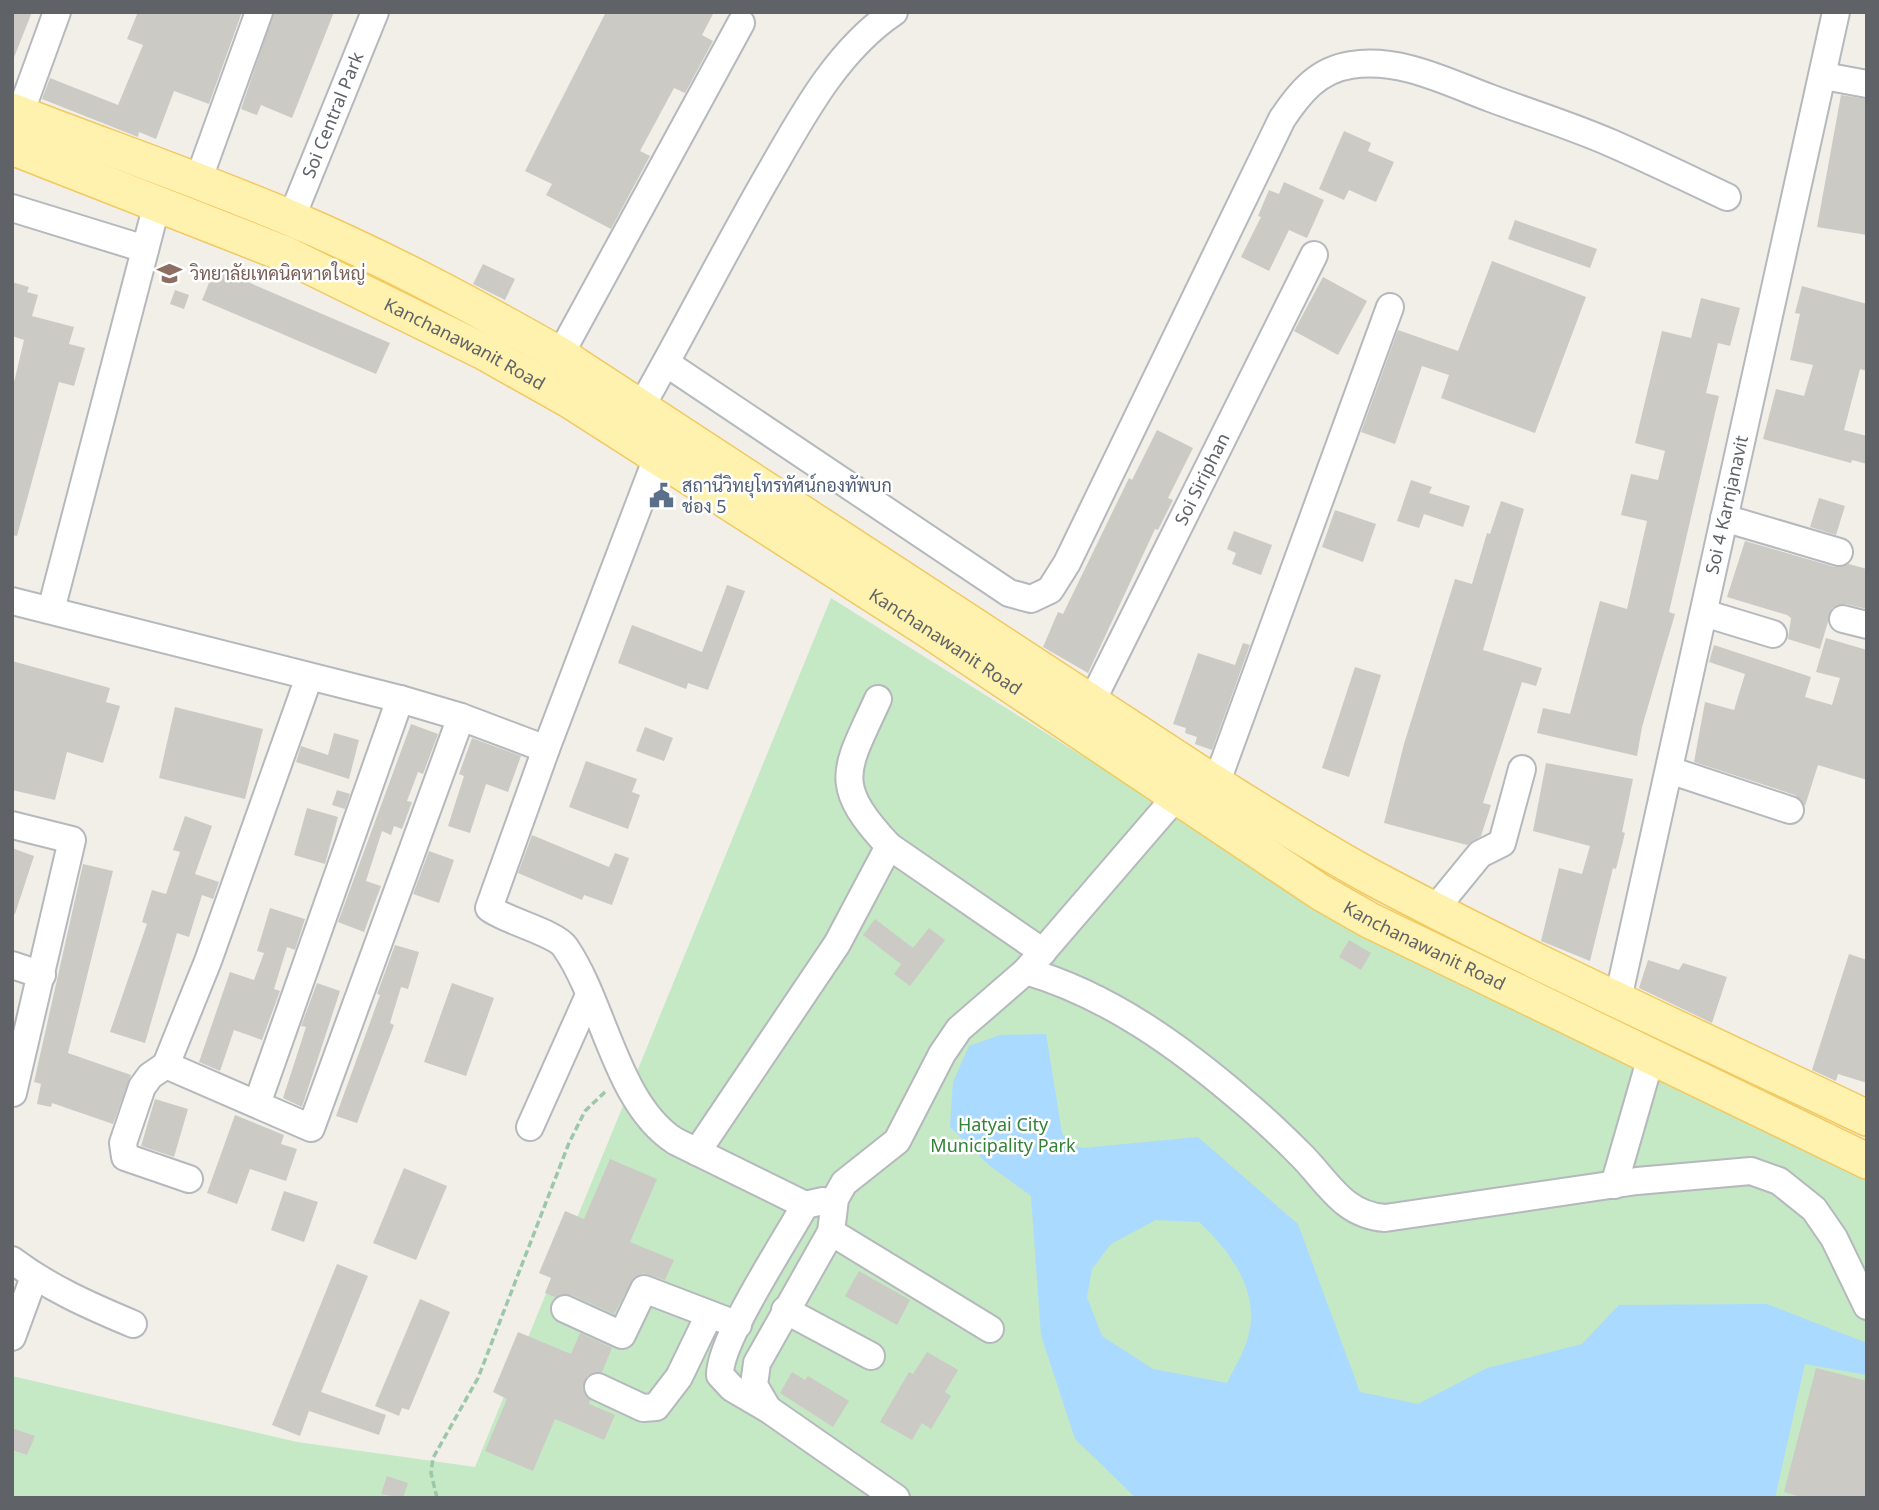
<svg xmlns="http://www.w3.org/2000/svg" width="1879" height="1510" font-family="'Noto Sans',Sarabun,sans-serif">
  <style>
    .green { fill: #c5e8c5 }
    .water { fill: #aadaff; fill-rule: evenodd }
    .building { fill: #cccac5 }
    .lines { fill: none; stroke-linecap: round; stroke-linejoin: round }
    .minor-casing { stroke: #b5b8bc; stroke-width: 30 }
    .major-casing { stroke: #f2c960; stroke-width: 38 }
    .path { stroke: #9cc7a9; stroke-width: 3.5; stroke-dasharray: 7 3.5; stroke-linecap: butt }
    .minor { stroke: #fff; stroke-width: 26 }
    .major { stroke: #fff2af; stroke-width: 35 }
    .labels { text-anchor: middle; stroke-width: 5; stroke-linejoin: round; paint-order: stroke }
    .street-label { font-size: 18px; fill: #5f6368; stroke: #fff }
    .education-label { font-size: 18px; fill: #785e54; stroke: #fff; text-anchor: start }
    .service-label { font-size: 18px; fill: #4e5e75; stroke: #fff; text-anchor: start }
    .park-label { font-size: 18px; fill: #348238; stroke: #fff }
  </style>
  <rect width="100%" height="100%" fill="#f1efe8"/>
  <path class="green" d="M831,598L1391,950L1867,1175V1498H12V1376L297,1442L475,1467Z"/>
  <path class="water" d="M1046,1034L1062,1133L1069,1145L1083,1148L1198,1137L1298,1224L1360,1392L1418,1404L1487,1368L1582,1344L1619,1305L1767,1304L1867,1343V1375L1805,1364L1775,1498H1136L1075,1439L1041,1335L1031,1196L990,1166L950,1127L953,1082L969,1046L1000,1035ZM1156,1220L1199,1222C1230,1251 1261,1292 1248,1337C1244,1353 1234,1368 1227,1383L1153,1369L1102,1336L1087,1297L1092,1269L1111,1244Z"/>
  <g class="building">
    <path d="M12,12H32L13,60H12Z"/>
    <path d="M138,12H242L209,104L174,91L156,139L139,132L138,137L42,99L50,78L118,105L143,45L127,39Z"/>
    <path d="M274,12H334L292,118L261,105L257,115L241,109Z"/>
    <path d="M606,12H714L702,35L713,41L685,93L674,88L640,151L650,156L611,229L546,195L552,184L525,171Z"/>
    <path d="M1841,95L1867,99V235L1817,227Z"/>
    <path d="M1344,131L1371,143L1368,151L1394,162L1376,202L1349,190L1344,200L1319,189Z"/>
    <path d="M1284,182L1324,200L1307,238L1289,230L1269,271L1241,257L1261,217L1258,216L1269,190L1279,194Z"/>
    <path d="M1515,220L1597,249L1590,268L1508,239Z"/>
    <path d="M1492,261L1586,297L1535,433L1441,398L1449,375L1422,366L1395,444L1361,432L1398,330L1458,351Z"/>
    <path d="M483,264L515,279L505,300L473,284Z"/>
    <path d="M215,268L390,343L376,374L202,300Z"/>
    <path d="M1323,277L1367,301L1338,355L1294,331Z"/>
    <path d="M12,282L29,287L27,292L38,295L32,316L74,327L69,344L85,348L74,386L59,382L17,536L12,535V391L24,340L12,336Z"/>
    <path d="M1802,286L1867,304V371L1860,369L1844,430L1867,436V464L1852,460L1851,463L1763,439L1776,389L1804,396L1813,365L1790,360L1800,314L1795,313Z"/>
    <path d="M175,290L189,295L184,309L170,304Z"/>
    <path d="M1701,298L1740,308L1730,346L1718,343L1706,393L1719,396L1669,612L1675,614L1642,727L1637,756L1537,733L1543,708L1570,714L1600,601L1627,609L1647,521L1621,515L1631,474L1658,480L1665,451L1635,443L1662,331L1691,338Z"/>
    <path d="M1157,430L1193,448L1168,498L1173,500L1158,530L1155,529L1088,673L1043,647L1058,612L1063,614L1129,478L1132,480Z"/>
    <path d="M1411,480L1432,487L1429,493L1470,506L1463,527L1424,514L1419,528L1397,521Z"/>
    <path d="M1819,498L1845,506L1836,535L1810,527Z"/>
    <path d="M1501,501L1524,509L1483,650L1542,668L1536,686L1522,682L1483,803L1491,805L1481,836L1467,845L1384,823L1404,744L1455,579L1472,584L1487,533L1490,534Z"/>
    <path d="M1335,510L1376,524L1363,562L1322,547Z"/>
    <path d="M1234,531L1272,545L1261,575L1232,564L1236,553L1227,549Z"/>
    <path d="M1745,541L1835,567L1849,564L1867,569V609L1846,604L1832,608L1820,649L1788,639L1791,618L1787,615L1727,597Z"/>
    <path d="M727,585L745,591L708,690L688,683L686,689L618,663L632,625L702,652Z"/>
    <path d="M1826,638L1867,650V780L1818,765L1805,806L1795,795L1694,762L1705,702L1734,710L1745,674L1709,662L1714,645L1811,677L1805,697L1832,705L1840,678L1816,672Z"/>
    <path d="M1243,643L1250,645L1212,750L1195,744L1197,737L1185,733L1186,728L1173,724L1198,653L1235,665Z"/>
    <path d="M12,661L110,688L106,702L120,706L103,763L67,752L55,800L12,790Z"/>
    <path d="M1355,667L1381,675L1349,777L1322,768Z"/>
    <path d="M175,707L263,729L245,799L159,778Z"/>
    <path d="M411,724L438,734L423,774L418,772L407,801L412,802L402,829L394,826L391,835L382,831L366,881L381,886L364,932L338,922Z"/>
    <path d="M645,727L673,738L664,761L636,751Z"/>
    <path d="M334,733L359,740L349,779L296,762L301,746L328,755Z"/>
    <path d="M472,738L521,756L508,792L486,784L470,833L448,826L464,776L459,774Z"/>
    <path d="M586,761L637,779L632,792L640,795L628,829L569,807Z"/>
    <path d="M1546,763L1633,779L1622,832L1625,833L1616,869L1613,868L1590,961L1541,941L1559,868L1582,874L1590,846L1533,831Z"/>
    <path d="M337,790L350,794L345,809L332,805Z"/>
    <path d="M307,808L338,817L325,864L294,855Z"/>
    <path d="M185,816L212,826L195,874L219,882L213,899L202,895L189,937L177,933L145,1043L110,1032L147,924L142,922L152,890L166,894L180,852L173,850Z"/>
    <path d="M532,835L609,867L615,853L629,858L612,905L584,895L582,900L518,873Z"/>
    <path d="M12,848L34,856L15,914L12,913Z"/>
    <path d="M429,851L454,860L439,903L413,894Z"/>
    <path d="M83,864L113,871L68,1053L131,1075L113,1124L52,1103L51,1107L37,1104L41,1084L34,1082Z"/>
    <path d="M270,908L305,919L295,950L287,947L274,989L280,991L262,1040L234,1030L220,1071L199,1062L230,972L254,980L264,953L257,951Z"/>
    <path d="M875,919L913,948L929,928L945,940L910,986L894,974L901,964L863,935Z"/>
    <path d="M1349,940L1371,953L1361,970L1339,957Z"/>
    <path d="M395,945L419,952L408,989L401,987L390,1023L394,1025L357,1123L336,1116L380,995L377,994Z"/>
    <path d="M1849,954L1867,960V1083L1838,1074L1836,1081L1812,1070Z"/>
    <path d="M1648,960L1679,970L1683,963L1727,977L1712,1023L1639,988Z"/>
    <path d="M317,983L340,991L302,1107L283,1098L306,1027L301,1026Z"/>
    <path d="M452,983L494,998L466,1076L424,1062Z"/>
    <path d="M155,1099L188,1109L174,1157L141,1146Z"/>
    <path d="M235,1115L284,1135L281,1144L297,1149L286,1181L250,1169L237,1204L207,1193Z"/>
    <path d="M610,1159L657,1179L630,1242L674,1260L665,1280L643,1273L634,1277L614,1314L572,1295L555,1297L545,1293L551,1278L539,1273L565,1211L584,1219Z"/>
    <path d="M404,1168L447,1186L416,1260L373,1243Z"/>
    <path d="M284,1191L318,1202L304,1242L271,1230Z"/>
    <path d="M337,1264L368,1276L321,1392L386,1415L379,1435L309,1411L300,1436L272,1425Z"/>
    <path d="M859,1271L910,1300L897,1325L845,1296Z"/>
    <path d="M420,1299L450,1312L409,1410L402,1408L399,1416L375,1406Z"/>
    <path d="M518,1332L571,1354L580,1333L612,1348L602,1372L588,1375L582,1388L590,1400L589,1404L615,1415L604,1440L555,1419L533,1471L485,1451L507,1399L493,1392Z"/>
    <path d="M927,1352L958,1370L945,1392L951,1396L931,1429L922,1423L912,1440L880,1422L909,1372L913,1374Z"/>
    <path d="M1816,1368L1867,1381V1498H1805L1784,1492Z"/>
    <path d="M792,1372L805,1380L808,1376L849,1401L833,1427L780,1393Z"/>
    <path d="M12,1428L35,1436L27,1455L12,1450Z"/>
    <path d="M387,1476L408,1483L403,1498L381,1494Z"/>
  </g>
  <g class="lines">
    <defs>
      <g id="minor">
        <path d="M1824,76L1867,84"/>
        <path d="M20,114L57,12"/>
        <path d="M198,181L259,12"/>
        <path d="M12,208L145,249"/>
        <path id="s1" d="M291,219L375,12"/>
        <path d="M560,355L741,23"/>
        <path d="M666,363L1009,593L1031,599L1050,590L1067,563L1282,119C1300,92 1318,70 1351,65C1399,57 1447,82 1490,98C1530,113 1572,126 1611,143C1650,160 1689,179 1727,197"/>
        <path d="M641,407C686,328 727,246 773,167C805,111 839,49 894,12"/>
        <path d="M664,439L546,749L489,908C506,921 556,933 565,947C604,1003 616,1103 675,1141L805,1205"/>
        <path d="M1724,518L1839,552"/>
        <path d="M12,601L400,699L461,717L546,749"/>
        <path d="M51,610L157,204"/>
        <path d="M1704,613L1773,634"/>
        <path d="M1843,619L1867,625"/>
        <path d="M878,699C846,770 830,783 889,846"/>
        <path id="s2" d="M1091,703L1314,255"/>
        <path d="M1669,770L1790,810"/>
        <path d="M1216,784L1390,307"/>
        <path d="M12,825L72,840L13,1093"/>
        <path d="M1435,909L1480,854L1502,843L1522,769"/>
        <path d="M12,965L42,975"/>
        <path d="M1026,971C1108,995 1179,1046 1244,1102C1263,1118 1281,1135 1299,1153C1327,1180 1342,1215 1385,1218L1637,1181L1751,1171L1779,1181L1814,1209L1834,1238L1867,1306"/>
        <path id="s3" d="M1618,999L1836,12"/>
        <path d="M166,1065L208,961L309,677"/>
        <path d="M257,1104L400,699"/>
        <path d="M530,1127L589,995"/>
        <path d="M697,1152L837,944L889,846L1043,952"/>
        <path d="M189,1179L125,1157L123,1143L142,1087L150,1076L166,1065L311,1128L461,717"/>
        <path d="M1614,1185L1651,1057"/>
        <path d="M823,1201L805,1205C786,1240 719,1341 720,1375L732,1388L768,1409L896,1498"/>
        <path d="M831,1232L990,1329"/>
        <path d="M12,1260C49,1288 90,1306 133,1324"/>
        <path d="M565,1309L622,1335L644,1289L738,1325"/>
        <path d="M785,1310L871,1356"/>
        <path d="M12,1337L34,1277"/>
        <path d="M598,1387L643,1408L656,1407L679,1377L709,1315"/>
        <path d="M768,1409L754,1385L757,1363L831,1232L835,1199L844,1183L897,1141L942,1054L959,1029L1026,971L1175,798"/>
      </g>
      <g id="major">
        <path d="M12,111C105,147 198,179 290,218C383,257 472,305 560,355L1216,784C1267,816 1318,848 1371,877C1533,963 1701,1039 1867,1118"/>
        <path id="s4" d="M12,147L285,254L484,352L571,401L930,631L1320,892L1369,920L1867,1161"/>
      </g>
    </defs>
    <use href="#minor" class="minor-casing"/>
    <use href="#major" class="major-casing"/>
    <path class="path" d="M437,1498L431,1473L433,1458L478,1378L569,1143L585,1111L607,1090"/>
    <use href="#minor" class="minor"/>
    <use href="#major" class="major"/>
  </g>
  <defs>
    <symbol id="university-bare" viewBox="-9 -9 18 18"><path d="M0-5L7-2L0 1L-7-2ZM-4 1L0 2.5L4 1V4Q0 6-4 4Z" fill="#8d6e63" stroke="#fff" stroke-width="2.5" paint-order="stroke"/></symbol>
    <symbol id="civic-bare" viewBox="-9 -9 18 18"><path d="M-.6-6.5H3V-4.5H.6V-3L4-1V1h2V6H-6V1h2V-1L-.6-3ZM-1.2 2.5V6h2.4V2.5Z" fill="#5c6f8a" stroke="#fff" stroke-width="2.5" paint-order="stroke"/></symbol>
  </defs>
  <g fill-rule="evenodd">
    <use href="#university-bare" x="152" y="256" width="35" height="35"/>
    <use href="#civic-bare" x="644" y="478" width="35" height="35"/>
  </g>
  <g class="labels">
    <g class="street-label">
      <text dy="6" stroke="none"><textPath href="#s1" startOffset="112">Soi Central Park</textPath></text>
      <text dy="6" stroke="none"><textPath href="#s4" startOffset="494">Kanchanawanit Road</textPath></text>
      <text dy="6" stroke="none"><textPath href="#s2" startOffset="250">Soi Siriphan</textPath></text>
      <text dy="6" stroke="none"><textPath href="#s3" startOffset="506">Soi 4 Karnjanavit</textPath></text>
      <text dy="6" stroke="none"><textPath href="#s4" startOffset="1060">Kanchanawanit Road</textPath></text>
      <text dy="6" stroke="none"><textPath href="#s4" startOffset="1628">Kanchanawanit Road</textPath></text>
    </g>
    <g class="education-label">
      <text x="190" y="280">วิทยาลัยเทคนิคหาดใหญ่</text>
    </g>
    <g class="service-label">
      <text x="682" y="492">สถานีวิทยุโทรทัศน์กองทัพบก<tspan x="682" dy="21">ช่อง 5</tspan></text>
    </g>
    <g class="park-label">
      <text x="1003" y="1131">Hatyai City<tspan x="1003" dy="21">Municipality Park</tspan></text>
    </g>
  </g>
  <rect width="1879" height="1510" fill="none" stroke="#5f6368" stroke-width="28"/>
</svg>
